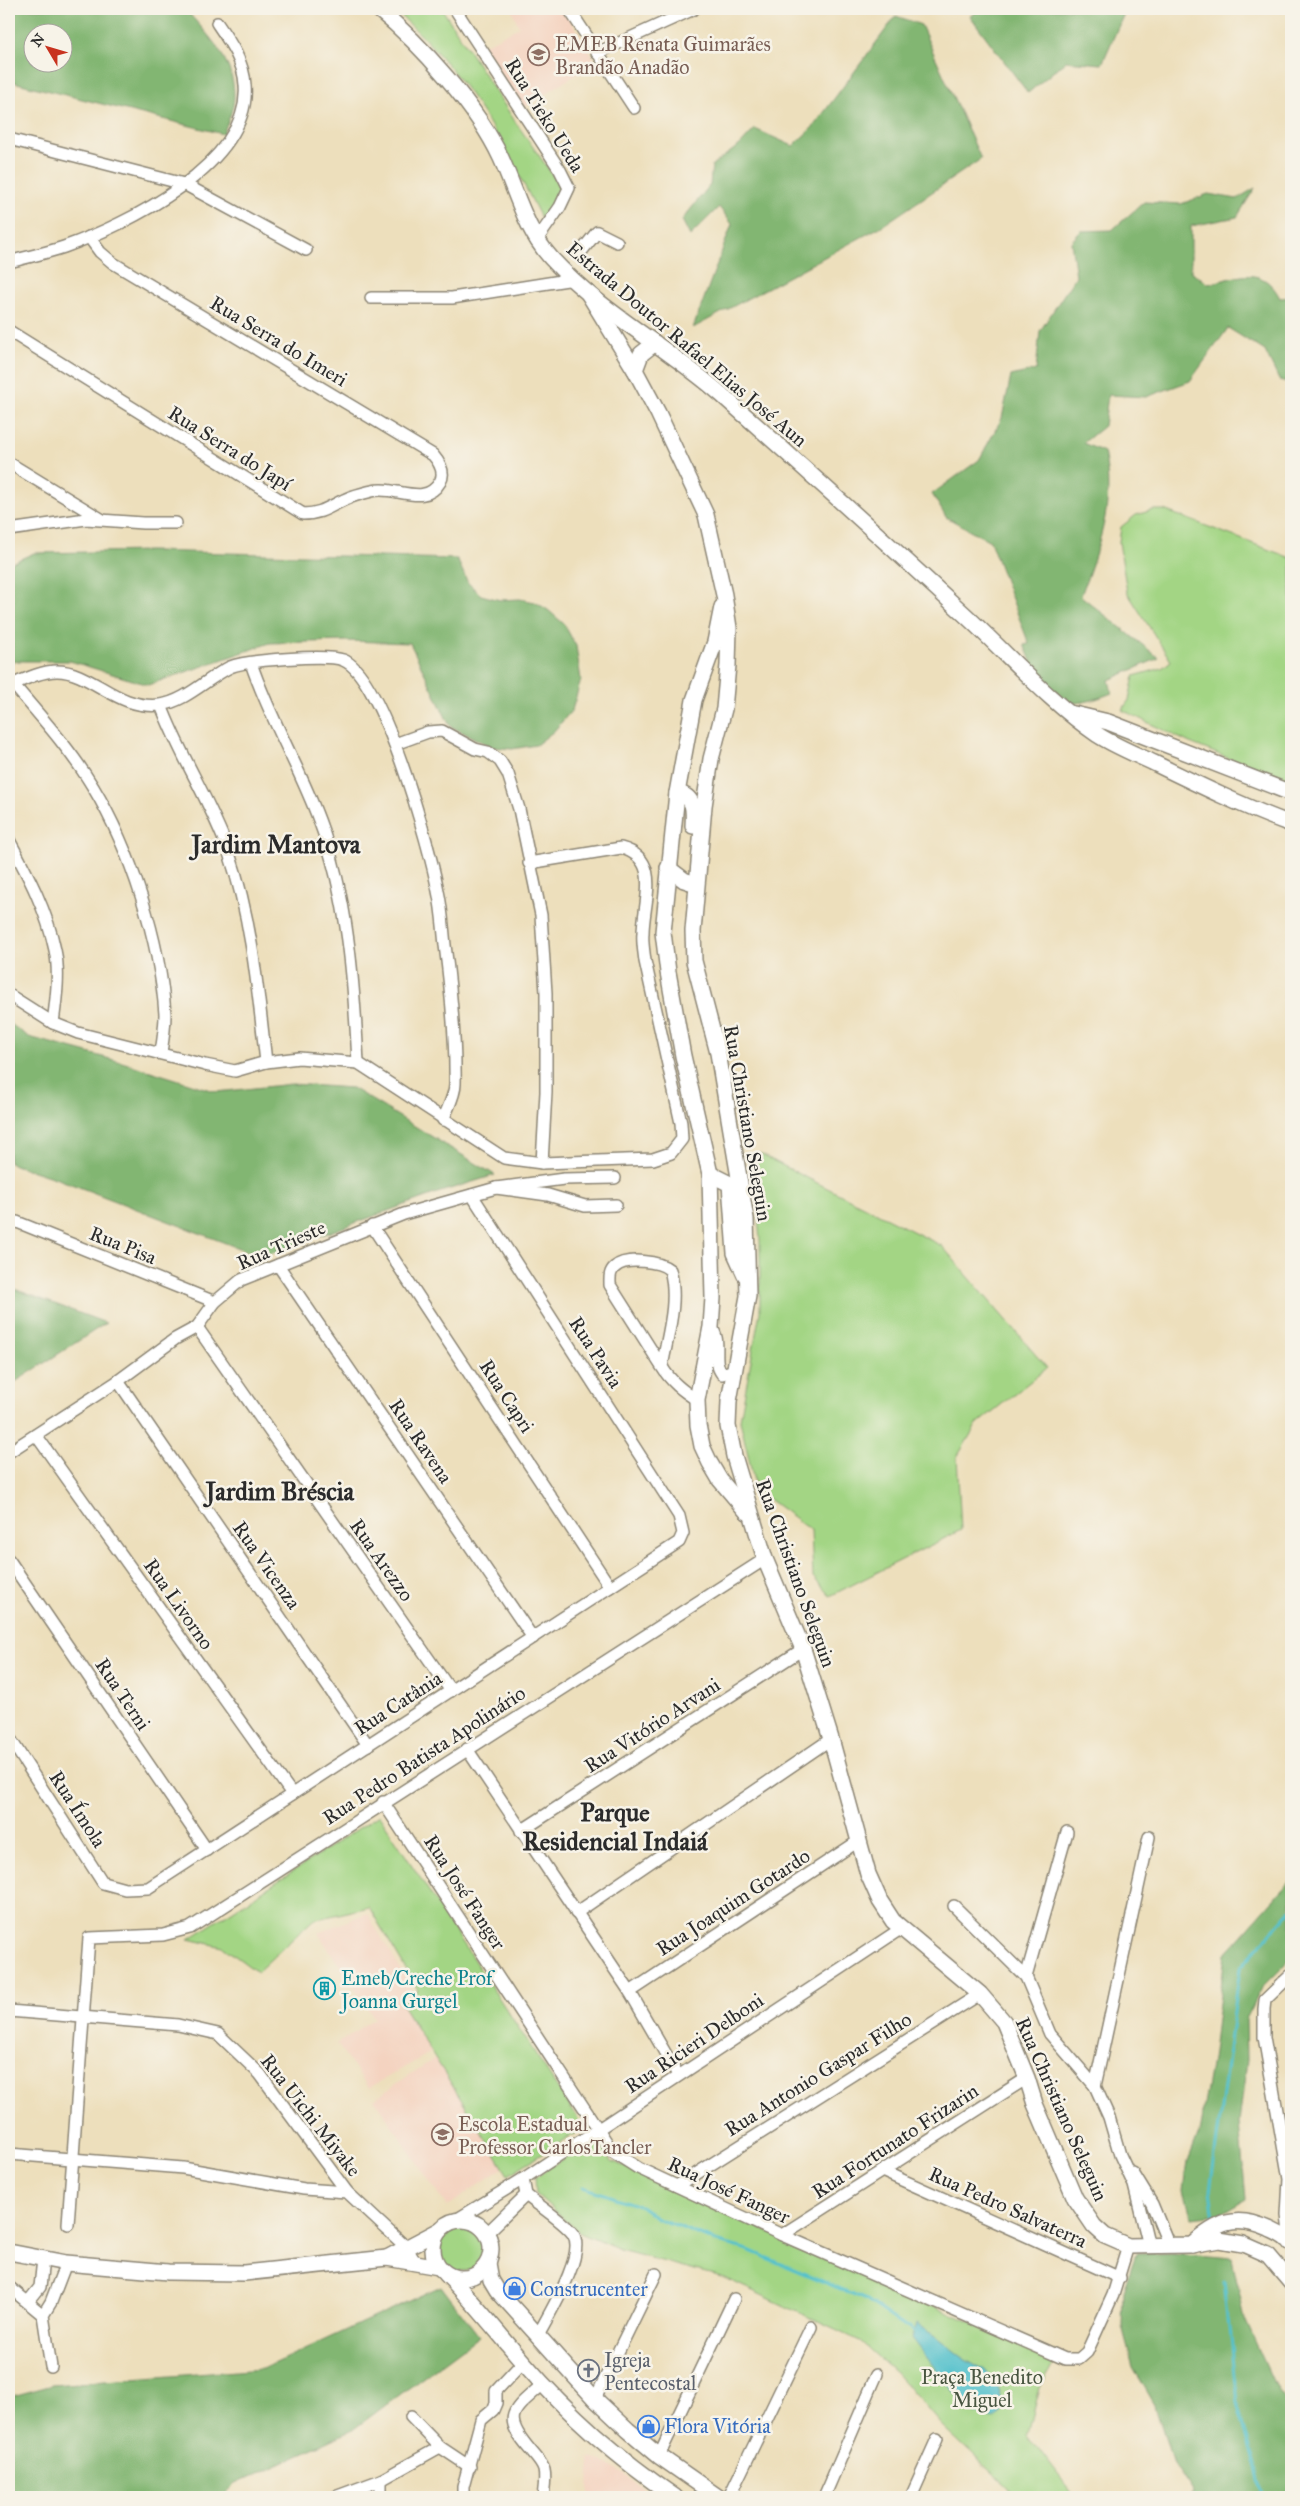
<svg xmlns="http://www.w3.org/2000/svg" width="1300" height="2506" font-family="'IM FELL Great Primer',serif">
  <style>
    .built { fill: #f4d3c0 }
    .green { fill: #a3d584; stroke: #678058 }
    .forest { fill: #82b672; stroke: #56704e; fill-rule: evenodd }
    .water { fill: #54c1cc; stroke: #40767c }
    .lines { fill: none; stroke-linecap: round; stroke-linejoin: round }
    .stream { stroke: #54c1cc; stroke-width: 3 }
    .minor-casing { stroke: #8c8574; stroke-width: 14 }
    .major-casing { stroke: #8c8574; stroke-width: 18 }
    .minor { stroke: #fff; stroke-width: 11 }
    .major { stroke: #fff; stroke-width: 15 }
    .labels { text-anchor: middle; stroke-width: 5; stroke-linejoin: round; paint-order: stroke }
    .education-label { font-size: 20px; fill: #785e54; stroke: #f7f3e8; text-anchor: start }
    .street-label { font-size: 20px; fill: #2b2b2b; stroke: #f7f3e8 }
    .culture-label { font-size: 20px; fill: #0d838f; stroke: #f7f3e8; text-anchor: start }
    .shop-label { font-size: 20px; fill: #366cbe; stroke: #f7f3e8; text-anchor: start }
    .worship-label { font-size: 20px; fill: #5b616d; stroke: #f7f3e8; text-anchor: start }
    .park-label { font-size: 20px; fill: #495641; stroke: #f7f3e8 }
    .district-label { font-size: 25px; font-weight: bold; fill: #2b2b2b; stroke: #f7f3e8 }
  </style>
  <rect width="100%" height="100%" fill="#f7f3e8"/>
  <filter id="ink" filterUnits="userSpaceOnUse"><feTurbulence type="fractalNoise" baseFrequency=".02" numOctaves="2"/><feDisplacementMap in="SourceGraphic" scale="10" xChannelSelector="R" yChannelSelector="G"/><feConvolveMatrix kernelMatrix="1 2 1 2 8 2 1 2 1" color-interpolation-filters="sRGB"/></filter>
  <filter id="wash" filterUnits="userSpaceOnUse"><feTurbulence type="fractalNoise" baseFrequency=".0096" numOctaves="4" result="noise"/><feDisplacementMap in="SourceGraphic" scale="20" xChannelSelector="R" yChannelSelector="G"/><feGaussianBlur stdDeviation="1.12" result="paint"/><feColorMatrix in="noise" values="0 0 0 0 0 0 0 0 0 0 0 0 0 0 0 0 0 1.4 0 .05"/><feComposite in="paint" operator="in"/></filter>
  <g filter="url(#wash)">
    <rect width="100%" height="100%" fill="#eddfbc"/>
    <g class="built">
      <path d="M514,9H564L596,62L523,108L480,47L519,27L512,10Z"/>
      <path d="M367,1913L412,1989L401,2003L433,2051L369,2088L337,2044L374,2018L318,1933Z"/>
      <path d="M435,2058L505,2166L447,2207L374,2099Z"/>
      <path d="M590,2457L615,2468L656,2497H589Z"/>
    </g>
    <g class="green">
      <path d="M393,9H442L516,123L559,184L560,198L541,218C501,138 462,68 393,9Z"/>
      <path d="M1153,510H1164L1291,558V783L1190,743L1122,710L1129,700L1134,676L1162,668L1171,661L1127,592L1119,542L1121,527L1136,515Z"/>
      <path d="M760,1154L942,1246L1047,1368L977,1424L957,1457L961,1530L830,1596L813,1577L811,1530L756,1490L740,1420L760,1312V1241L753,1156Z"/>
      <path d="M379,1815L584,2128L508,2175L401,2003L418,1990L369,1907L313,1920L257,1972L223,1947L189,1939Z"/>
      <path d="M587,2143L600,2144L612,2161L1055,2360L1040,2388L1028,2435L1075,2497H1018L941,2425L897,2374L860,2341L725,2278L620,2250L580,2233L536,2194L535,2177Z"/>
      <circle cx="463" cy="2248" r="23"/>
    </g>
    <g class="forest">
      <path d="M9,9H185C207,34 235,60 234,97C234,109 227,123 223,134L9,81ZM62,32V62H32V32Z"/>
      <path d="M981,9H1126L1102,64L1066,61L1028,93L970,16Z"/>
      <path d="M896,16L921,25L981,159L882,226L693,328L732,224L719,207L690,236L682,220L710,185L712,165L740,145L755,129L793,146L813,127Z"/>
      <path d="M1255,188L1237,217L1191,226V272L1209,284C1239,276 1263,265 1280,298L1291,297V383L1279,380L1265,351L1228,328L1190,381L1146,397L1108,395L1104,426L1083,443L1104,452C1116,505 1098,546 1081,596L1159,658L1109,680L1112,693C1089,702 1062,712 1044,688C1035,676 1031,658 1024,645L1029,644L990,541L946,517L932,494L979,460L1002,418L1011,376L1036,370L1040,331L1076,276L1071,242L1081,231L1112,230L1144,202L1181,204L1208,194L1237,199Z"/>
      <path d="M150,551L457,559L468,583L481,595L500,600L520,599L535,602L548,610L564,624L576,646L581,680L572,710L554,731L536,745L512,749L492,747L450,726L410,643L346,641L270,643L148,685L70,661H15L9,665V564L34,553Z"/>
      <path d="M9,1023L29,1037L125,1063L217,1092L292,1084L352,1088L495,1175L437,1193L262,1257L58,1179L9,1163Z"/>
      <path d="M9,1287L106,1323L9,1386Z"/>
      <path d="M1291,1880V1958L1263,1986L1246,2019L1247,2059L1239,2123L1246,2199L1219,2215L1192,2218L1184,2190L1188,2162L1199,2133L1212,2060L1225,1954Z"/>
      <path d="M1172,2253L1232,2258L1245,2319L1277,2390L1291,2410V2497H1186L1193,2494L1173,2464L1155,2405L1133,2367L1122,2326L1123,2292L1136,2254Z"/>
      <path d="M441,2286L479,2336L351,2431L235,2484L222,2497H9V2397L53,2385L262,2369Z"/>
    </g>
    <path class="water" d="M916,2324L935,2336L962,2357L985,2370L1000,2389L1005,2408L999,2416L994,2420C987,2418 981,2417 975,2414C959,2404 926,2355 912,2338Z"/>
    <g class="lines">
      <g class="stream">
        <path d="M583,2187L642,2207L657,2218L715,2241L748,2250L867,2300L914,2332"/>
        <path d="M1214,2219L1210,2190L1240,1968L1291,1910"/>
        <path d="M1224,2281L1237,2402L1264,2497"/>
      </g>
    </g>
  </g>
  <g filter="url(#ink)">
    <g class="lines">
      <defs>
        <g id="minor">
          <path d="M455,9L560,170L569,188L560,207L536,241"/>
          <path d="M569,9L634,108"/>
          <path d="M597,53L694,9"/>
          <path d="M9,139L184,184L306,250"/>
          <path d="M580,253L597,232L617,242"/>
          <path d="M9,262C27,257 46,253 64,247C126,225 252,164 245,85C244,62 230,42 217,23"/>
          <path d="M371,298H452L574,279"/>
          <path d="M9,331L303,514C322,514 330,506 346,499C355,495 364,493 372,491C395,485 425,508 440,482C446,472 439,462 433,455L113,263L100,252L89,237"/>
          <path d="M9,463L101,519"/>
          <path d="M9,530L86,519L143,523H176"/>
          <path d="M251,663C269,717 299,766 319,820C348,896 354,982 358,1063"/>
          <path d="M13,684C41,717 71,750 93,787C131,850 160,941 165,1014C165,1027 163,1040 161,1052"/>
          <path d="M9,686C23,680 41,671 57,671C92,671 116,710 160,705C185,702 208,678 230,667C247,660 327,654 343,660C382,674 430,848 438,891C442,908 443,927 445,945C451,991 456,1037 455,1084C455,1096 447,1109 443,1120"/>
          <path d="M161,705C180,756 211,802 229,853C252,920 258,992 266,1062"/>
          <path d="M395,744L428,732L442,731L475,749L488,752L500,761L508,774L519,809L541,915L546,993V1092L542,1163"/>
          <path d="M9,840C28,875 47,911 55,950C60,973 56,1000 53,1023"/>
          <path d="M9,995L53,1023L78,1033L205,1065L235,1071L266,1062L299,1058L358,1063L504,1158L542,1163L653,1159L671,1153L682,1139L681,1123L645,961C644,952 642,942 643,933C643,902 663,859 621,848L529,863"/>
          <path d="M615,1178L564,1179L496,1188L548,1195L585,1206L616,1205"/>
          <path d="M17,1222L215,1302"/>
          <path d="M372,1226L610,1587"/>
          <path d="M278,1265L533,1638"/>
          <path d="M197,1327L451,1691"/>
          <path d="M711,1327C723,1341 711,1360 722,1374L734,1370"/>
          <path d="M662,1367C667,1337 679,1301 670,1270C660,1261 626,1257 615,1267C609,1272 610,1278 610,1285L662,1367C671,1382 683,1391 697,1400"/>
          <path d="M118,1381L368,1745"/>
          <path d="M36,1435L292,1794"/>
          <path d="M9,1452L118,1381L175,1339L197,1327L215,1302L241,1280L404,1214L496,1188"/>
          <path d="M9,1560L207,1850"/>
          <path d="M9,1737L103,1883L125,1889L148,1888L679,1542L683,1533L679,1516L472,1195"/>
          <path d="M467,1749L630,1992L678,2075"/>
          <path d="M383,1802L613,2152L638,2168L782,2235L1065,2359H1079L1087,2352L1113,2295L1128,2246"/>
          <path d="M521,1831L803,1649"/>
          <path d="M954,1906L1026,1977L1050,2034L1095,2086L1109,2117L1120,2155L1134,2185L1149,2246"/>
          <path d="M576,1913L831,1739"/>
          <path d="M1026,1977L1067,1832"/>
          <path d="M630,1992L857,1842"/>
          <path d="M9,2011L178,2025L218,2034L260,2074L347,2192L407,2248L415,2262"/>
          <path d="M1095,2086L1149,1837"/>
          <path d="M9,2154L183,2168L304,2189L347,2192"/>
          <path d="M882,2171L1120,2278"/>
          <path d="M1133,2173L1152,2204L1169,2245"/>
          <path d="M523,2179L526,2195C538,2205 564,2222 573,2234C587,2254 547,2317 537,2337"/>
          <path d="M677,2186L980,1994"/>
          <path d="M456,2220L523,2179L902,1928"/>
          <path d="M68,2224L89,1938L163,1935L190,1928L765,1559"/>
          <path d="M487,2233L526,2195"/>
          <path d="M782,2235L1027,2078"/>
          <path d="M1290,2241L1287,2215L1289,2179L1264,2037V2009L1265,2000L1291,1975"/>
          <path d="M9,2287L43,2315"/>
          <path d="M28,2302L40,2287L43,2259"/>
          <path d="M51,2367L43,2315L51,2302L66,2263"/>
          <path d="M543,2384C513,2411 500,2415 531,2451C536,2457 542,2463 544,2470C546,2478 544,2489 543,2497"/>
          <path d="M595,2399L656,2274"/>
          <path d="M411,2417L440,2447L470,2467"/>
          <path d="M659,2456L734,2299"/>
          <path d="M335,2497L381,2480L440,2447"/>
          <path d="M381,2497V2480"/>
          <path d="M463,2497V2487L481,2420L493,2410L496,2403V2391L523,2362"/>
          <path d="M729,2497L811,2327"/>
          <path d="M824,2497L877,2374"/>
          <path d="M911,2497L937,2439"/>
        </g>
        <g id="major">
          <path d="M378,9C421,44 478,108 501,158C517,193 525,229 551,258C600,312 668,347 722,395C803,467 884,540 963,613C1008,654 1048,701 1098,735C1115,746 1135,754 1154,763C1199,785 1244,807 1291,824"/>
          <path d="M588,293L635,370L658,413L706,515L724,595L729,628L728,665L724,709L711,759L704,806L693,931L694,961L718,1053L746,1219L748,1296L729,1401L728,1426L734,1456L765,1559L803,1649L831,1739L868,1874L880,1901L893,1921L980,1994L1004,2022L1027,2078L1035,2104L1075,2198L1094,2226L1105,2236L1128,2246L1191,2245L1219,2240L1243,2244L1268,2255L1291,2282"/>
          <path d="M635,370L641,354L655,343"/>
          <path d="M722,607L715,642L694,700L677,793L663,932L668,972L683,1056L710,1174L713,1298L711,1327L697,1400L698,1425L702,1446L710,1463L720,1480L747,1512"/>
          <path d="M1074,714L1108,722L1291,793"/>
          <path d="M677,793C695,796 694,811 693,826"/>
          <path d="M668,868L684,880L696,884"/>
          <path d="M710,1174L730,1184L735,1253L745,1275"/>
          <circle cx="462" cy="2249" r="29"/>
          <path d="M1192,2245C1217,2222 1236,2214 1269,2229C1277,2233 1286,2236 1291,2244"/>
          <path d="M9,2252L66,2263L168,2272L244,2273L387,2258L439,2267"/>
          <path d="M387,2258L440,2230"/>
          <path d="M488,2263L491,2280L497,2290L595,2399L628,2430L659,2456L718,2497"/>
          <path d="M446,2274C474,2302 498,2333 524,2363C568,2414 619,2459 675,2497"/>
        </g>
      </defs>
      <use href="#minor" class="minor-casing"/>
      <use href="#major" class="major-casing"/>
      <use href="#minor" class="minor"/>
      <use href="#major" class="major"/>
    </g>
  </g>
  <defs>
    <symbol id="school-ring" viewBox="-11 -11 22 22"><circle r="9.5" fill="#f7f3e8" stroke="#8d6e63" stroke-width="1.5"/><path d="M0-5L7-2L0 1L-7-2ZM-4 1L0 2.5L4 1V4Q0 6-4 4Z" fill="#8d6e63"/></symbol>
    <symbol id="building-ring" viewBox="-11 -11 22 22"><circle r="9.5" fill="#f7f3e8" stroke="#0f9aa8" stroke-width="1.5"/><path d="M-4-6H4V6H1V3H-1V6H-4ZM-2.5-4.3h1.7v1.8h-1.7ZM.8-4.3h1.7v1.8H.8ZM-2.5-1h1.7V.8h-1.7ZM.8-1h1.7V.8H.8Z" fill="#0f9aa8"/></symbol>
    <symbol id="shop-ring" viewBox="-11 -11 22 22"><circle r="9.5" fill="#f7f3e8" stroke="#3f7fe0" stroke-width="1.5"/><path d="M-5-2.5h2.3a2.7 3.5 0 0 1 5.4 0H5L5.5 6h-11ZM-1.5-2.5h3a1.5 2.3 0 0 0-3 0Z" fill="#3f7fe0"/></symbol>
    <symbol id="church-ring" viewBox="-11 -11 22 22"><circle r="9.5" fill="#f7f3e8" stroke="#6b7280" stroke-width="1.5"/><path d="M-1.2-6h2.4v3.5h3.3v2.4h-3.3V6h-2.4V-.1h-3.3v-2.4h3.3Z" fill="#6b7280"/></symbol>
  </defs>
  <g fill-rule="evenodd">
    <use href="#school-ring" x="526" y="42" width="25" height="25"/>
    <use href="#building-ring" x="312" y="1976" width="25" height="25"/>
    <use href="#school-ring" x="430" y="2122" width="25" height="25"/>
    <use href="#shop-ring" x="502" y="2276" width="25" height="25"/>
    <use href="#church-ring" x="576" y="2358" width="25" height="25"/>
    <use href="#shop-ring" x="636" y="2414" width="25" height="25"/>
  </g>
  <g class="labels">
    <g class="education-label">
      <text x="555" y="51">EMEB Renata Guimarães<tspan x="555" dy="23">Brandão Anadão</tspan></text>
      <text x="458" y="2131">Escola Estadual<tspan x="458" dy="23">Professor CarlosTancler</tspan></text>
    </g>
    <g class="street-label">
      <text transform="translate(545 115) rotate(58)" y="7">Rua Tieko Ueda</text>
      <text transform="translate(279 341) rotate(31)" y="7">Rua Serra do Imeri</text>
      <text transform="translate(687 344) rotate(40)" y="7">Estrada Doutor Rafael Elias José Aun</text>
      <text transform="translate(230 448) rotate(32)" y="7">Rua Serra do Japí</text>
      <text transform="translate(748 1123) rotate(80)" y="7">Rua Christiano Seleguin</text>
      <text transform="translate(123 1245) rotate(22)" y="7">Rua Pisa</text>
      <text transform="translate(281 1245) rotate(-24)" y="7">Rua Trieste</text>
      <text transform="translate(596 1352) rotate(57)" y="7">Rua Pavia</text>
      <text transform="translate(507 1396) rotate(57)" y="7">Rua Capri</text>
      <text transform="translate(421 1441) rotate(56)" y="7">Rua Ravena</text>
      <text transform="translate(382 1560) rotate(55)" y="7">Rua Arezzo</text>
      <text transform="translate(267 1565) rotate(55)" y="7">Rua Vicenza</text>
      <text transform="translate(796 1573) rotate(70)" y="7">Rua Christiano Seleguin</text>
      <text transform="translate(179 1604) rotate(55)" y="7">Rua Livorno</text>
      <text transform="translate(123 1694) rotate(56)" y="7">Rua Terni</text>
      <text transform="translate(398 1703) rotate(-33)" y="7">Rua Catânia</text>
      <text transform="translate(652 1725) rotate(-33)" y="7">Rua Vitório Arvani</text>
      <text transform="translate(424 1755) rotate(-33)" y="7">Rua Pedro Batista Apolinário</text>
      <text transform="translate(78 1809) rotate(57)" y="7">Rua Ímola</text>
      <text transform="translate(465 1892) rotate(57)" y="7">Rua José Fanger</text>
      <text transform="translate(733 1902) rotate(-33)" y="7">Rua Joaquim Gotardo</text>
      <text transform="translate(694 2043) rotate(-34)" y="7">Rua Ricieri Delboni</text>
      <text transform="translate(818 2074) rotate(-32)" y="7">Rua Antonio Gaspar Filho</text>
      <text transform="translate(1062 2109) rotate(66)" y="7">Rua Christiano Seleguin</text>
      <text transform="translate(311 2115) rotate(52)" y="7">Rua Uichi Miyake</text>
      <text transform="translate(895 2141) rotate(-33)" y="7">Rua Fortunato Frizarin</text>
      <text transform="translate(729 2190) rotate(25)" y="7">Rua José Fanger</text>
      <text transform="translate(1008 2207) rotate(24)" y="7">Rua Pedro Salvaterra</text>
    </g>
    <g class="culture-label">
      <text x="341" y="1985">Emeb/Creche Prof<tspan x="341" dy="23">Joanna Gurgel</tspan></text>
    </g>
    <g class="shop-label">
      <text x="530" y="2296">Construcenter</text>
      <text x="664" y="2433">Flora Vitória</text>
    </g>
    <g class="worship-label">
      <text x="604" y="2367">Igreja<tspan x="604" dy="23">Pentecostal</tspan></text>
    </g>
    <g class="park-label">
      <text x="982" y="2384">Praça Benedito<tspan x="982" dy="23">Miguel</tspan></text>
    </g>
    <g class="district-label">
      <text x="276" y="853">Jardim Mantova</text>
      <text x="280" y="1500">Jardim Bréscia</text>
      <text x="615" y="1821">Parque<tspan x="615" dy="29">Residencial Indaiá</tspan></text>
    </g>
  </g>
  <rect width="1300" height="2506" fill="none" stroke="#f7f3e8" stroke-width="30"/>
  <g transform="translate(48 48) rotate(308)"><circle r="24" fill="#f7f3e8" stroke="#a5a39c"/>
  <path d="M0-4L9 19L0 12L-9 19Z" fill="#c8321e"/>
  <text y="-8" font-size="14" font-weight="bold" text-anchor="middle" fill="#2b2b2b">N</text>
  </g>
</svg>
